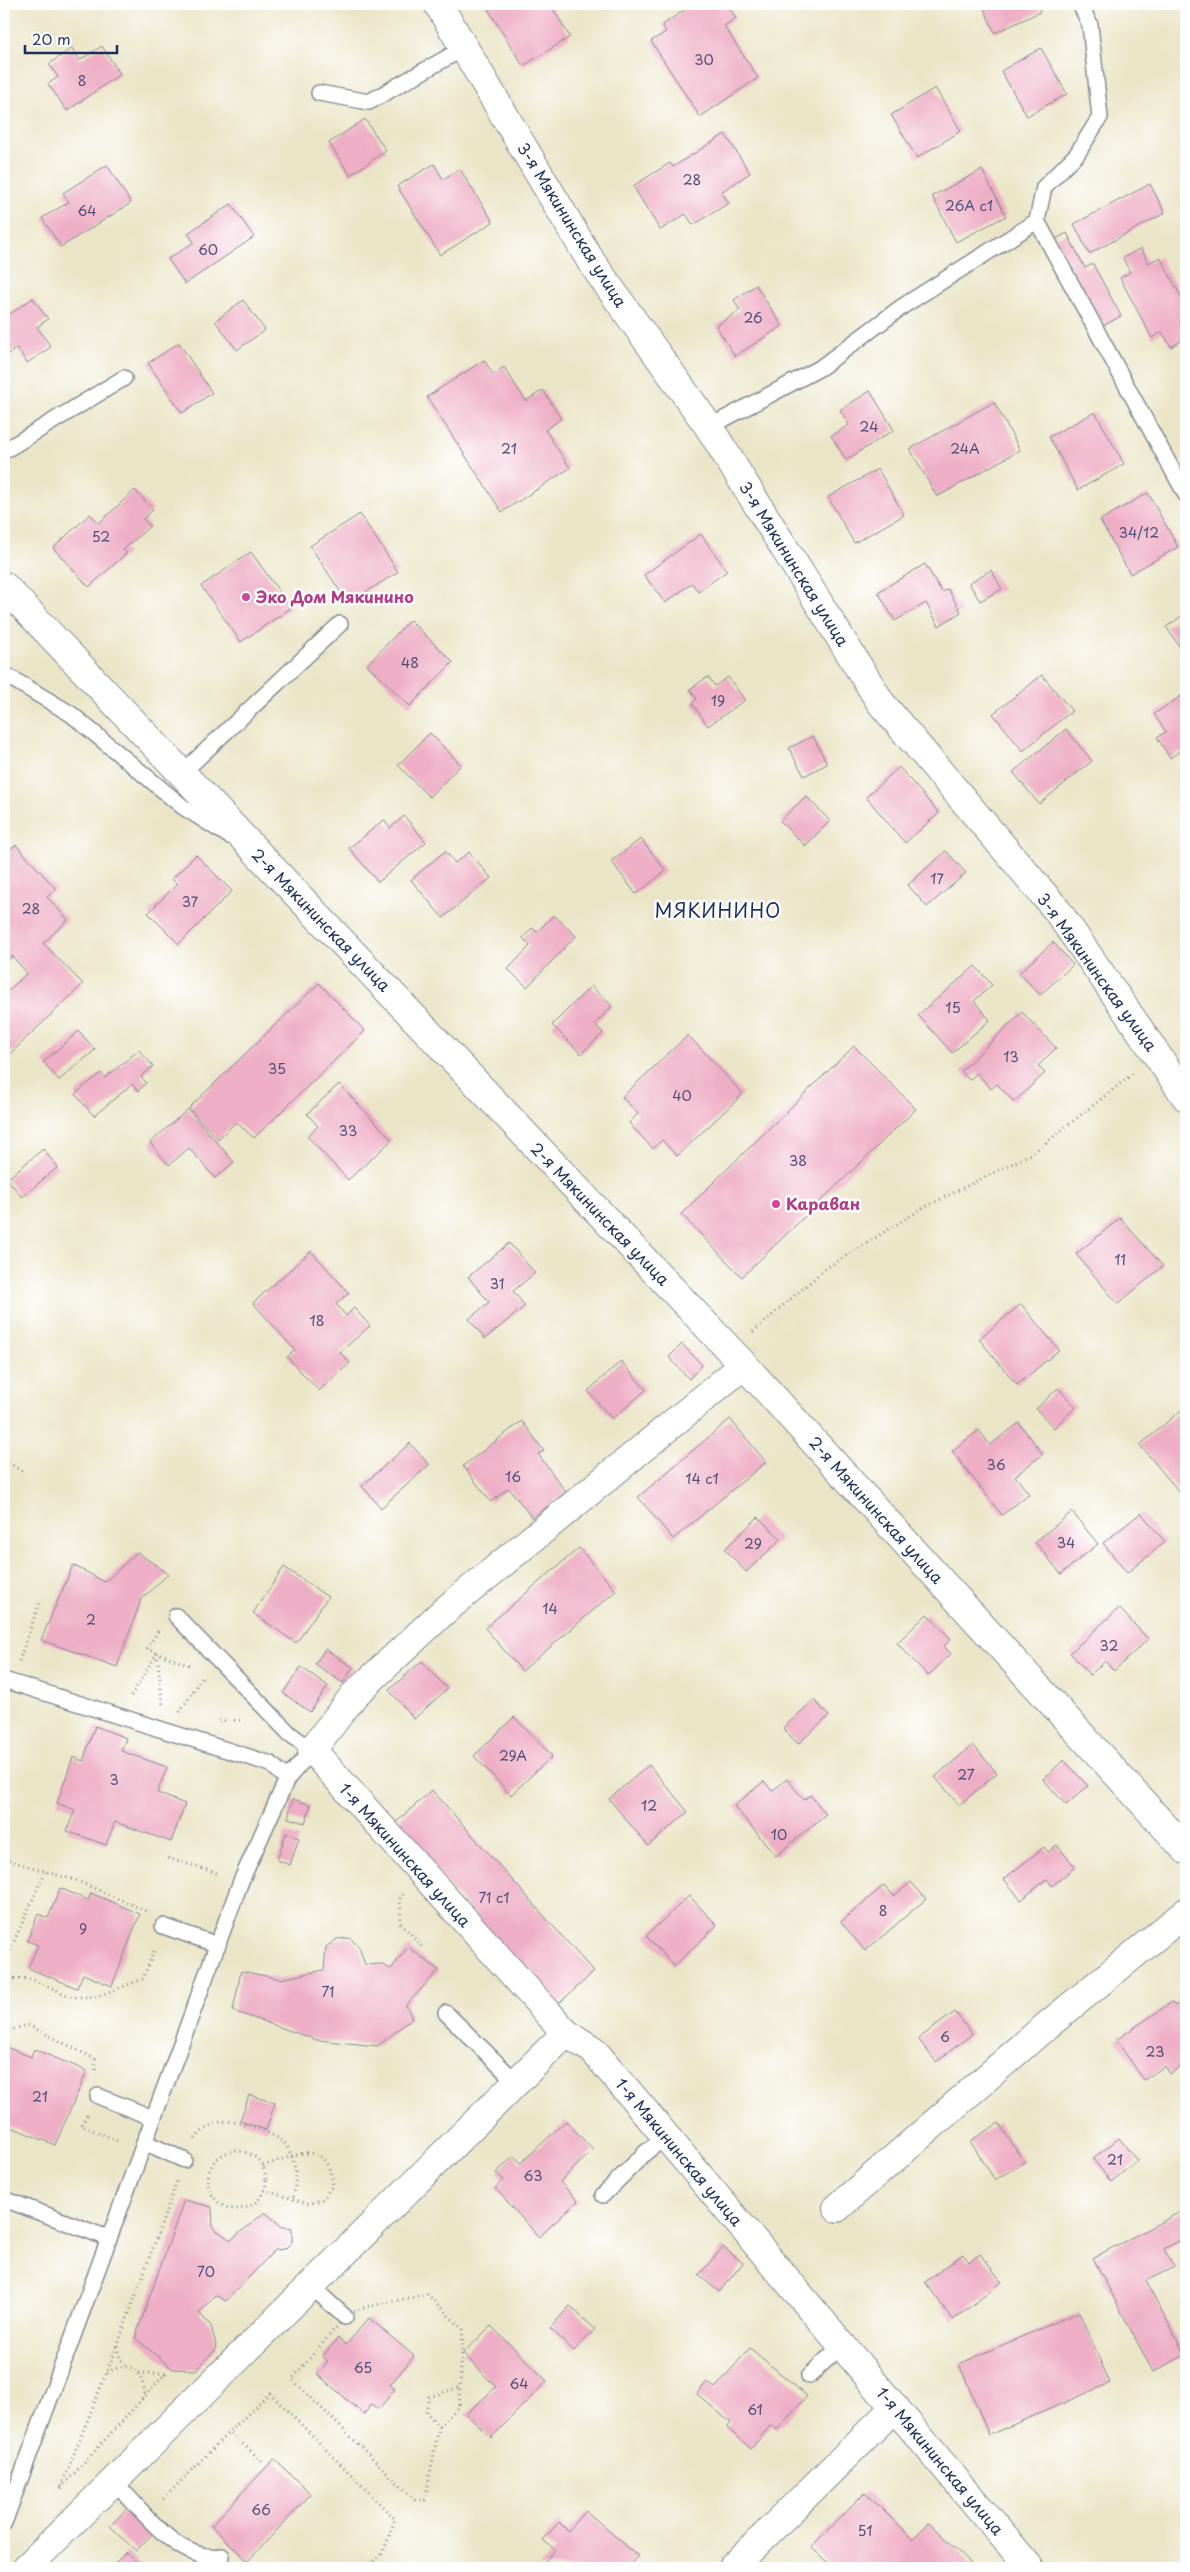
<svg xmlns="http://www.w3.org/2000/svg" width="1190" height="2572" font-family="'Playpen Sans',sans-serif">
  <style>
    .building { fill: #eeaec5 }
    .lines { fill: none; stroke-linecap: round; stroke-linejoin: round }
    .lane-casing { stroke: #838a92; stroke-width: 18 }
    .street-casing { stroke: #838a92; stroke-width: 30 }
    .secondary-casing { stroke: #838a92; stroke-width: 30 }
    .path { stroke: #838a92; stroke-width: 3; stroke-dasharray: 1 4; stroke-linecap: butt }
    .lane { stroke: #fff; stroke-width: 15 }
    .street { stroke: #fff; stroke-width: 28 }
    .secondary { stroke: #fff; stroke-width: 28 }
    .hotel-dot { fill: #d1479c; stroke: #fff; stroke-width: 2 }
    .labels { text-anchor: middle; stroke-width: 5; stroke-linejoin: round; paint-order: stroke }
    .number-label { font-size: 14px; fill: #504f78 }
    .street-label { font-size: 16px; fill: #1b2f5e; stroke: #fff }
    .hotel-label { font-size: 16px; font-weight: bold; fill: #b23c85; stroke: #fff; text-anchor: start }
    .quarter-label { font-size: 19px; letter-spacing: 1px; fill: #1b2f5e; stroke: #fff }
  </style>
  <rect width="100%" height="100%" fill="#fff"/>
  <filter id="ink" filterUnits="userSpaceOnUse"><feTurbulence type="fractalNoise" baseFrequency=".02" numOctaves="2"/><feDisplacementMap in="SourceGraphic" scale="10" xChannelSelector="R" yChannelSelector="G"/><feConvolveMatrix kernelMatrix="1 2 1 2 8 2 1 2 1" color-interpolation-filters="sRGB"/></filter>
  <filter id="wash" filterUnits="userSpaceOnUse"><feTurbulence type="fractalNoise" baseFrequency=".0096" numOctaves="4" result="noise"/><feDisplacementMap in="SourceGraphic" scale="20" xChannelSelector="R" yChannelSelector="G"/><feGaussianBlur stdDeviation="1.12" result="paint"/><feColorMatrix in="noise" values="0 0 0 0 0 0 0 0 0 0 0 0 0 0 0 0 0 1.4 0 .05"/><feComposite in="paint" operator="in"/></filter>
  <g filter="url(#wash)">
    <rect width="100%" height="100%" fill="#ebe5c7"/>
    <g id="blocks">
      <g class="building">
        <path d="M485,4H550L570,37L523,66Z"/>
        <path d="M694,4H727L736,18L724,26L758,78L700,117L651,41L666,32L662,25Z"/>
        <path d="M982,4H1037L1040,12L995,33Z"/>
        <path d="M102,46L120,74L67,111L48,84L58,77L49,64L72,48L80,60Z"/>
        <path d="M1041,48L1067,94L1027,116L1001,71Z"/>
        <path d="M935,88L961,131L917,158L891,115Z"/>
        <path d="M365,119L386,151L350,175L329,143Z"/>
        <path d="M725,134L750,173L721,192L729,203L693,225L686,214L660,230L633,186L670,163L673,167Z"/>
        <path d="M434,164L443,179L460,169L493,222L440,255L397,186Z"/>
        <path d="M107,165L131,203L61,247L42,218L69,202L63,193Z"/>
        <path d="M982,170L1006,216L956,242L932,196Z"/>
        <path d="M1150,184L1165,213L1089,254L1074,224Z"/>
        <path d="M231,204L254,237L185,284L168,259L194,242L188,233Z"/>
        <path d="M1067,233L1085,268L1093,264L1121,316L1103,326L1056,239Z"/>
        <path d="M1141,248L1148,263L1160,257L1186,306V319L1180,322L1186,338L1171,347L1162,332L1152,338L1120,278L1130,272L1123,258Z"/>
        <path d="M756,285L782,326L735,356L716,326L740,310L734,300Z"/>
        <path d="M33,298L48,319L37,327L51,347L27,363L17,348L8,354L4,349V318Z"/>
        <path d="M243,300L265,330L237,350L215,321Z"/>
        <path d="M179,343L212,393L182,413L148,363Z"/>
        <path d="M484,360L493,374L504,367L526,401L543,390L561,419L545,430L570,468L502,512L427,397Z"/>
        <path d="M870,391L894,430L846,460L831,436L849,425L840,410Z"/>
        <path d="M994,402L1020,450L937,497L910,449Z"/>
        <path d="M1095,412L1124,464L1078,490L1049,437Z"/>
        <path d="M878,469L904,515L854,543L828,497Z"/>
        <path d="M135,490L153,510L143,519L150,526L123,550L127,553L89,587L53,548L90,514L99,523Z"/>
        <path d="M1148,493L1178,547L1130,574L1100,520Z"/>
        <path d="M360,514L398,572L348,603L310,546Z"/>
        <path d="M701,534L727,571L698,592L692,583L665,603L644,575Z"/>
        <path d="M251,552L291,608L241,642L201,586Z"/>
        <path d="M925,564L942,592L948,589L961,612L939,626L926,603L895,621L878,592Z"/>
        <path d="M991,570L1002,589L980,601L969,583Z"/>
        <path d="M1186,613V652L1185,654L1166,627Z"/>
        <path d="M410,620L453,662L410,706L367,665Z"/>
        <path d="M1042,675L1072,711L1023,751L993,714Z"/>
        <path d="M708,677L715,686L728,677L745,700L708,726L692,703L697,699L690,689Z"/>
        <path d="M1181,696L1186,703V761L1180,751L1170,758L1157,737L1166,732L1154,714Z"/>
        <path d="M1066,729L1092,761L1039,804L1013,772Z"/>
        <path d="M430,733L461,765L429,797L398,765Z"/>
        <path d="M813,736L827,764L804,776L789,748Z"/>
        <path d="M899,767L939,813L905,843L866,797Z"/>
        <path d="M806,796L830,821L805,846L780,821Z"/>
        <path d="M404,816L426,842L378,882L349,848L384,820L390,828Z"/>
        <path d="M641,839L666,871L636,894L611,861Z"/>
        <path d="M16,845L56,889L47,897L68,920L43,943L83,984L10,1054L4,1048V995L27,973L12,956L4,965V855Z"/>
        <path d="M445,851L455,863L469,852L491,878L443,918L411,880Z"/>
        <path d="M946,851L966,873L927,907L908,885Z"/>
        <path d="M196,855L232,891L179,944L148,913L177,884L172,879Z"/>
        <path d="M554,915L576,936L527,987L508,969L530,946L523,938L532,928L537,932Z"/>
        <path d="M1053,942L1073,965L1040,995L1019,973Z"/>
        <path d="M975,966L992,985L974,1001L990,1020L952,1053L918,1015Z"/>
        <path d="M319,983L365,1031L254,1138L236,1122L218,1139L189,1108Z"/>
        <path d="M591,986L612,1006L595,1024L603,1033L581,1054L552,1025Z"/>
        <path d="M1022,1012L1056,1048L1038,1066L1045,1073L1014,1102L997,1084L991,1089L977,1073L969,1080L961,1071Z"/>
        <path d="M79,1031L95,1050L59,1080L43,1062Z"/>
        <path d="M688,1035L743,1094L677,1156L662,1140L653,1149L629,1123L638,1114L622,1097Z"/>
        <path d="M854,1046L916,1109L742,1277L681,1214Z"/>
        <path d="M139,1050L153,1066L141,1077L146,1083L138,1091L132,1084L94,1116L75,1094L101,1073L105,1078Z"/>
        <path d="M339,1084L392,1140L348,1180L307,1136L318,1126L307,1114Z"/>
        <path d="M188,1109L234,1162L215,1178L189,1148L169,1165L150,1143Z"/>
        <path d="M43,1149L58,1167L22,1197L7,1179Z"/>
        <path d="M1120,1218L1163,1266L1118,1304L1076,1254Z"/>
        <path d="M509,1243L535,1273L513,1291L525,1306L485,1339L469,1319L489,1302L468,1277Z"/>
        <path d="M311,1251L349,1293L336,1304L346,1316L354,1308L370,1326L340,1352L350,1363L319,1391L287,1357L295,1350L253,1303Z"/>
        <path d="M1021,1304L1059,1350L1017,1385L979,1339Z"/>
        <path d="M682,1344L702,1365L689,1379L669,1357Z"/>
        <path d="M621,1361L646,1390L612,1419L588,1391Z"/>
        <path d="M1058,1388L1076,1407L1054,1428L1036,1409Z"/>
        <path d="M1186,1406V1500L1140,1445Z"/>
        <path d="M730,1419L766,1462L673,1539L638,1497Z"/>
        <path d="M522,1421L544,1451L538,1454L566,1492L532,1518L509,1488L491,1502L463,1466Z"/>
        <path d="M1019,1423L1043,1454L1015,1476L1029,1494L1002,1515L952,1451L979,1430L990,1445Z"/>
        <path d="M410,1443L429,1465L381,1508L362,1486Z"/>
        <path d="M1072,1512L1098,1544L1061,1574L1035,1542Z"/>
        <path d="M1141,1513L1165,1542L1127,1573L1103,1543Z"/>
        <path d="M758,1517L781,1539L746,1572L725,1549Z"/>
        <path d="M579,1548L616,1591L522,1671L485,1628Z"/>
        <path d="M137,1552L168,1574L141,1600L117,1667L41,1640L73,1565L105,1582Z"/>
        <path d="M284,1567L328,1597L296,1643L253,1613Z"/>
        <path d="M1119,1608L1148,1639L1114,1671L1105,1661L1090,1675L1070,1653Z"/>
        <path d="M927,1614L951,1639L944,1646L951,1654L928,1676L897,1643Z"/>
        <path d="M325,1649L353,1667L343,1683L315,1664Z"/>
        <path d="M422,1661L447,1689L414,1719L389,1690Z"/>
        <path d="M301,1667L328,1686L310,1712L283,1693Z"/>
        <path d="M814,1700L829,1716L798,1744L783,1728Z"/>
        <path d="M514,1717L552,1756L511,1795L474,1756Z"/>
        <path d="M95,1726L126,1738L121,1751L167,1767L157,1793L185,1804L171,1842L115,1822L106,1845L67,1831L75,1810L57,1803L73,1757L83,1761Z"/>
        <path d="M973,1745L997,1773L959,1805L935,1777Z"/>
        <path d="M1064,1760L1088,1786L1066,1805L1043,1779Z"/>
        <path d="M649,1765L688,1812L648,1846L609,1799Z"/>
        <path d="M787,1779L804,1800L810,1795L826,1814L776,1856L734,1806L764,1781L772,1791Z"/>
        <path d="M432,1790L594,1972L556,2006L394,1824Z"/>
        <path d="M293,1799L311,1805L305,1823L288,1818Z"/>
        <path d="M286,1833L299,1838L290,1865L277,1860Z"/>
        <path d="M1057,1845L1075,1867L1052,1886L1047,1879L1021,1900L1004,1879L1044,1847L1048,1852Z"/>
        <path d="M911,1882L926,1899L865,1951L841,1922L884,1885L894,1896Z"/>
        <path d="M60,1888L88,1900L91,1893L140,1914L112,1986L83,1974L77,1988L28,1968L38,1945L27,1941L38,1914L48,1918Z"/>
        <path d="M689,1896L717,1925L674,1966L646,1936Z"/>
        <path d="M350,1938L359,1947L365,1965L380,1964L391,1969L408,1947L439,1970L406,2005L412,2018L378,2046L317,2040L233,2011L241,1971L280,1979L324,1970L326,1947L337,1939Z"/>
        <path d="M1172,2002L1175,2006L1181,2002L1186,2010V2063L1170,2074L1165,2066L1144,2080L1116,2040Z"/>
        <path d="M955,2012L972,2034L936,2062L918,2039Z"/>
        <path d="M4,2046L31,2057L34,2049L87,2071L55,2145L4,2124Z"/>
        <path d="M249,2095L275,2103L266,2130L240,2121Z"/>
        <path d="M566,2121L593,2150L560,2182L578,2201L539,2237L495,2188L504,2180L496,2173L514,2156L521,2163Z"/>
        <path d="M999,2123L1024,2162L995,2180L970,2141Z"/>
        <path d="M1119,2138L1137,2161L1111,2182L1093,2159Z"/>
        <path d="M184,2200L212,2207L213,2228L231,2240L265,2212L282,2227L292,2228V2242L285,2249L275,2250L226,2301L215,2295L199,2313L211,2326L217,2348L196,2370L173,2369L135,2338Z"/>
        <path d="M1180,2212L1186,2224V2237L1164,2249L1174,2267L1146,2281L1185,2355L1153,2372L1093,2258Z"/>
        <path d="M723,2247L743,2263L719,2292L699,2275Z"/>
        <path d="M963,2254L969,2262L980,2254L1002,2282L953,2320L925,2282Z"/>
        <path d="M570,2306L595,2329L574,2351L550,2328Z"/>
        <path d="M1079,2312L1110,2383L989,2435L959,2364Z"/>
        <path d="M369,2318L414,2356L390,2385L395,2389L379,2409L372,2404L364,2414L317,2374L328,2361L322,2357L338,2338L346,2345Z"/>
        <path d="M491,2326L547,2381L491,2438L466,2414L496,2387L463,2353Z"/>
        <path d="M750,2348L807,2396L777,2430L771,2425L751,2449L727,2428L731,2423L697,2394L707,2382L715,2388Z"/>
        <path d="M274,2459L311,2494L248,2561L211,2526Z"/>
        <path d="M865,2492L912,2539L929,2523L974,2567L833,2568L811,2547Z"/>
        <path d="M129,2506L155,2531L136,2551L110,2526Z"/>
        <path d="M586,2511L638,2556L627,2568H539L555,2550L543,2540L559,2522L568,2531Z"/>
        <path d="M126,2552L143,2568H111Z"/>
      </g>
    </g>
  </g>
  <g filter="url(#ink)">
    <use href="#blocks" fill-opacity="0" stroke="#838a92" stroke-width="1"/>
    <g class="lines">
      <defs>
        <g id="lane">
          <path d="M1080,4L1090,25L1100,117L1077,154L1044,187L1037,221L1186,495"/>
          <path d="M319,93L369,102L464,48"/>
          <path d="M709,427L820,368L903,306L1037,221"/>
          <path d="M4,451L124,378"/>
          <path d="M4,674L71,714L183,807L229,836"/>
          <path d="M181,774L340,624"/>
          <path d="M4,1680L271,1764L287,1779"/>
          <path d="M163,1926L218,1945"/>
          <path d="M446,2013L515,2081"/>
          <path d="M98,2096L153,2118"/>
          <path d="M144,2142L184,2160"/>
          <path d="M603,2195L646,2152L666,2137"/>
          <path d="M4,2199L108,2238"/>
          <path d="M310,2285L345,2317"/>
          <path d="M809,2376L842,2345"/>
          <path d="M113,2481C143,2509 176,2563 222,2556"/>
          <path d="M4,2523L241,1881L287,1779L312,1750L290,1734L176,1616"/>
        </g>
        <g id="street">
          <path d="M438,4L592,263L709,427L881,703L1056,909L1186,1097"/>
          <path d="M744,1365L443,1612L354,1695L312,1750L566,2033L593,2050L1030,2568"/>
          <path d="M837,2208L1038,2033L1186,1912"/>
          <path d="M26,2568L566,2033"/>
          <path d="M732,2568L895,2407"/>
        </g>
        <path id="secondary" d="M4,586L744,1365L1186,1850"/>
      </defs>
      <use href="#lane" class="lane-casing"/>
      <use href="#street" class="street-casing"/>
      <use href="#secondary" class="secondary-casing"/>
      <g class="path">
        <path d="M753,1332L825,1269L923,1208L1033,1153L1135,1072"/>
        <path d="M4,1460L23,1472"/>
        <path d="M158,1631L147,1649L189,1665"/>
        <path d="M157,1653L163,1706"/>
        <path d="M19,1661L40,1601"/>
        <path d="M131,1696L157,1653"/>
        <path d="M180,1712L202,1677"/>
        <path d="M219,1721L243,1720"/>
        <path d="M168,1858L220,1874"/>
        <path d="M4,1859L78,1881L146,1911"/>
        <path d="M403,1894L400,1897L401,1923L422,1947"/>
        <path d="M4,1964L45,1872"/>
        <path d="M4,1978L31,1979L72,1997H95L143,1979L155,1948"/>
        <path d="M4,2032L28,2025L95,2059L96,2074"/>
        <path d="M87,2115L81,2125L120,2142"/>
        <path d="M195,2139C201,2131 210,2125 220,2122C234,2118 276,2133 285,2144C297,2160 297,2180 293,2199"/>
        <circle cx="237" cy="2180" r="29"/>
        <path d="M263,2166C294,2156 327,2135 333,2185L323,2199L309,2204L264,2190"/>
        <path d="M427,2294L463,2330L459,2406L439,2427L425,2500H415L292,2379L345,2317L361,2308Z"/>
        <path d="M118,2346L120,2359L126,2365"/>
        <path d="M107,2373C131,2358 142,2371 145,2395"/>
        <path d="M139,2373H165"/>
        <path d="M166,2373L60,2489L118,2344L177,2181"/>
        <path d="M439,2427L426,2412L429,2397L460,2387"/>
        <path d="M262,2461L229,2432L270,2393L395,2519L383,2553L367,2568"/>
        <path d="M163,2499L229,2432"/>
      </g>
      <use href="#lane" class="lane"/>
      <use href="#street" class="street"/>
      <use href="#secondary" class="secondary"/>
    </g>
  </g>
  <g class="hotel-dot">
    <circle cx="246" cy="597" r="5"/>
    <circle cx="776" cy="1204" r="5"/>
  </g>
  <g class="labels">
    <g class="number-label">
      <text x="704" y="65">30</text>
      <text x="82" y="86">8</text>
      <text x="692" y="185">28</text>
      <text x="969" y="211">26А с1</text>
      <text x="87" y="216">64</text>
      <text x="208" y="255">60</text>
      <text x="753" y="323">26</text>
      <text x="869" y="432">24</text>
      <text x="509" y="454">21</text>
      <text x="965" y="454">24А</text>
      <text x="1139" y="538">34/12</text>
      <text x="101" y="542">52</text>
      <text x="410" y="668">48</text>
      <text x="718" y="706">19</text>
      <text x="937" y="884">17</text>
      <text x="190" y="907">37</text>
      <text x="31" y="914">28</text>
      <text x="953" y="1013">15</text>
      <text x="1011" y="1062">13</text>
      <text x="277" y="1074">35</text>
      <text x="682" y="1101">40</text>
      <text x="348" y="1136">33</text>
      <text x="798" y="1166">38</text>
      <text x="1120" y="1265">11</text>
      <text x="497" y="1289">31</text>
      <text x="317" y="1326">18</text>
      <text x="996" y="1470">36</text>
      <text x="513" y="1482">16</text>
      <text x="702" y="1484">14 с1</text>
      <text x="1066" y="1548">34</text>
      <text x="753" y="1549">29</text>
      <text x="550" y="1614">14</text>
      <text x="91" y="1625">2</text>
      <text x="1109" y="1651">32</text>
      <text x="513" y="1761">29А</text>
      <text x="966" y="1780">27</text>
      <text x="114" y="1785">3</text>
      <text x="649" y="1811">12</text>
      <text x="779" y="1840">10</text>
      <text x="494" y="1903">71 с1</text>
      <text x="883" y="1916">8</text>
      <text x="83" y="1934">9</text>
      <text x="328" y="1997">71</text>
      <text x="945" y="2042">6</text>
      <text x="1155" y="2057">23</text>
      <text x="40" y="2102">21</text>
      <text x="1115" y="2165">21</text>
      <text x="533" y="2181">63</text>
      <text x="206" y="2277">70</text>
      <text x="363" y="2373">65</text>
      <text x="519" y="2389">64</text>
      <text x="755" y="2415">61</text>
      <text x="261" y="2515">66</text>
      <text x="865" y="2536">51</text>
    </g>
    <g class="street-label">
      <text transform="translate(572 225) rotate(58)" y="6">3-я Мякининская улица</text>
      <text transform="translate(794 564) rotate(58)" y="6">3-я Мякининская улица</text>
      <text transform="translate(321 920) rotate(46)" y="6">2-я Мякининская улица</text>
      <text transform="translate(1097 972) rotate(54)" y="6">3-я Мякининская улица</text>
      <text transform="translate(600 1214) rotate(46)" y="6">2-я Мякининская улица</text>
      <text transform="translate(876 1510) rotate(48)" y="6">2-я Мякининская улица</text>
      <text transform="translate(405 1855) rotate(48)" y="6">1-я Мякининская улица</text>
      <text transform="translate(679 2152) rotate(50)" y="6">1-я Мякининская улица</text>
      <text transform="translate(940 2461) rotate(50)" y="6">1-я Мякининская улица</text>
    </g>
    <g class="hotel-label">
      <text x="256" y="603">Эко Дом Мякинино</text>
      <text x="786" y="1210">Караван</text>
    </g>
    <g class="quarter-label">
      <text x="718" y="918">МЯКИНИНО</text>
    </g>
  </g>
  <rect width="1190" height="2572" fill="none" stroke="#fff" stroke-width="20"/>
  <path d="M25 45v8h92v-8" fill="none" stroke="#1b2f5e" stroke-width="2.5"/>
  <text x="32" y="45" font-size="15" fill="#1b2f5e" stroke="#ffffff" stroke-width="4" paint-order="stroke">20 m</text>
</svg>
